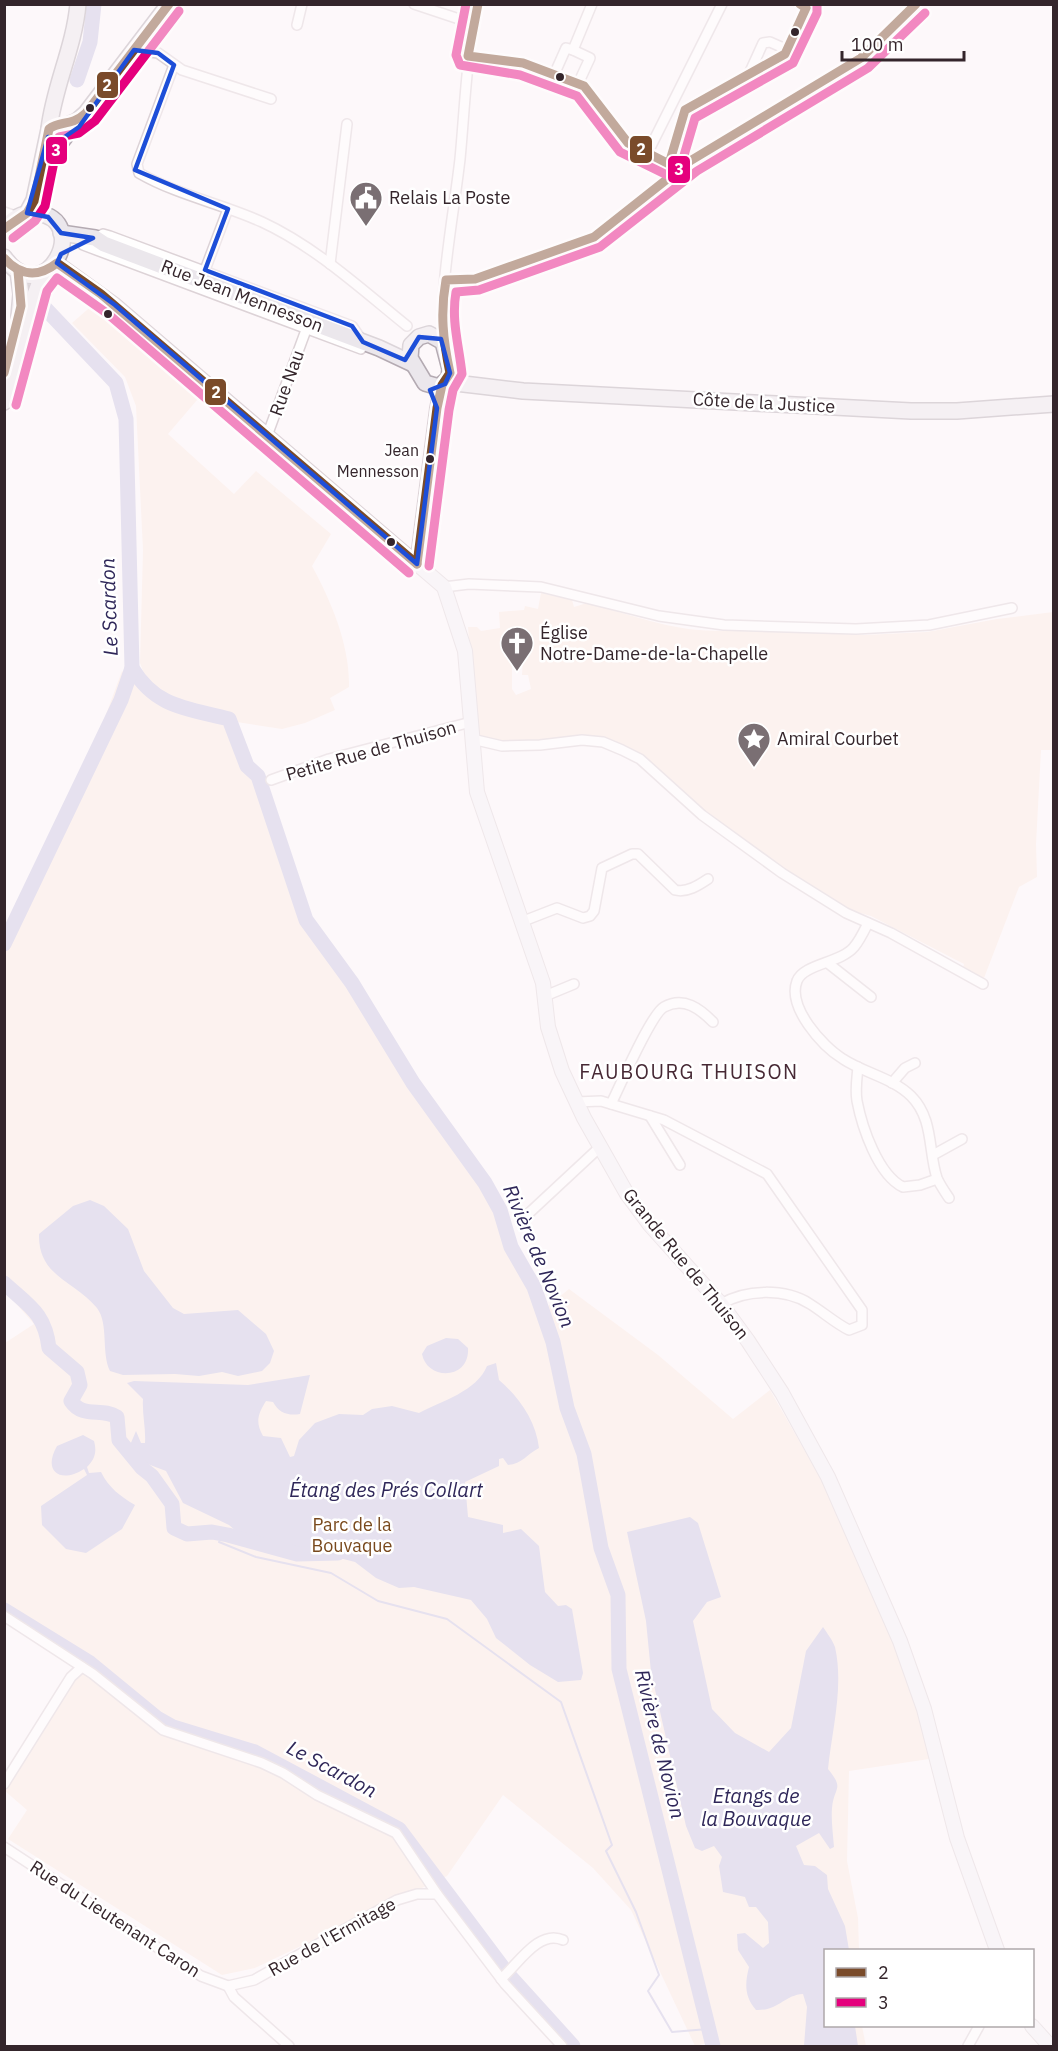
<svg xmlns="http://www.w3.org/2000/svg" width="1058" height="2051" font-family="'IBM Plex Sans',sans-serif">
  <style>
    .green { fill: #fbebe2; fill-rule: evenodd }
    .water { fill: #c9c6e2 }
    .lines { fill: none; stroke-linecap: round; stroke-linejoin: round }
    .stream { stroke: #c9c6e2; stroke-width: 2 }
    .river { stroke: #c9c6e2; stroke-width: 15 }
    .street-casing { stroke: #ddd3d7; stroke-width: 12 }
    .secondary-casing { stroke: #ddd3d7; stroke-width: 16 }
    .primary-casing { stroke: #b4aab2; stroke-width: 18 }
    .street { stroke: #fffefe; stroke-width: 9 }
    .secondary { stroke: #f4f2f5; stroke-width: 14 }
    .primary { stroke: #ebe7ec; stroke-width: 15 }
    .bus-1-casing { stroke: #fff; stroke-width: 14 }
    .bus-2-casing { stroke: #fff; stroke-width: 14 }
    .bus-1 { stroke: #7a4b2a; stroke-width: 9 }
    .bus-2 { stroke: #e5007d; stroke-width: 9 }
    .marked { fill: none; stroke: #1d4ed8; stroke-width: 4.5; stroke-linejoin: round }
    .bus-dot { fill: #34252b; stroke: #fff; stroke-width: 2 }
    .labels { text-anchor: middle; stroke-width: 5; stroke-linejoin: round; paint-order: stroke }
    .bus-label { font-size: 16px; fill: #34252b; stroke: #fff; text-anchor: end }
    .poi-label { font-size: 18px; fill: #34252b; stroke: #fff; text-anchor: start }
    .street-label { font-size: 18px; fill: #34252b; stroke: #fff }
    .park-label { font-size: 18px; fill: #79491d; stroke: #fff }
    .water-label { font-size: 20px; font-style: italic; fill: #2f2759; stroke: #fff }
    .neighbourhood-label { font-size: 20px; letter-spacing: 1.5px; fill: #472935; stroke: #fff }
    .line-badge { stroke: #fff; stroke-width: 2 }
    .badge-label { font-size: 16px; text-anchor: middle; font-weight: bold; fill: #fff }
  </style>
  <rect width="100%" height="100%" fill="#fdf8fa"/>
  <g class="green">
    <path d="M96,302L203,393L168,434L234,494L256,471L331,534L312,566C331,601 350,645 349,687L330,698L335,710L305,723L282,729L237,722L219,710L169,697L147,681L140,663L143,550L136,406L125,377L72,323Z"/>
    <path d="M541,593L572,600L574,607L587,603C636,616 687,637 738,629L865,635L927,632L997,619L1053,612V750H1041L1036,844L1037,877L1019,887L984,978L963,968L964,964L871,916L846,909L773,865L682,794L602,738L580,735L549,741L507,743L481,737L476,729L468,627H477L481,631L500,628L499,612L524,610L525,606L538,609ZM518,650V654L523,658L522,675H528L531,689L516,695L512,689V658L503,656Z"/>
    <path d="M122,671L156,703L230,727L243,768L251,780L262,778L310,918L354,981L416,1081L487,1182L502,1211L513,1245L547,1307L569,1289L658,1355L733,1419L770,1390L842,1516L916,1695L929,1759L849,1771L847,1861L858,1918L859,1950H826V2026H862L866,2046H708L707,2043L695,2046L631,1910L593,1868L503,1795L447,1876L255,1968L222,1975L8,1839L27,1810L5,1791L80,1662L5,1613V1343L34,1324L5,1291V933L101,728Z"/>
  </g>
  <g class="water">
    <path d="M90,1200L104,1206L128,1229L144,1271L173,1308L184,1314L238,1310L266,1334L274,1351L270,1363L262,1371L238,1376L222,1372L199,1376L175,1374L123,1375L110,1371C101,1353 109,1324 97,1308C75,1281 38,1277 39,1234L73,1206Z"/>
    <path d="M446,1338L458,1339L468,1348C470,1380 427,1381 422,1354L427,1346Z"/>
    <path d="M496,1363L499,1380C519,1397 536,1421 539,1448C527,1454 522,1464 508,1465L503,1458L499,1459V1466L465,1482L468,1517L503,1525V1533L521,1529L539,1546L545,1592L558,1606L566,1605L572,1609L583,1673L581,1680L558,1682L530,1665L496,1638L487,1619L471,1600L414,1587L399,1588L376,1578L355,1562L236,1531L229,1525L183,1503L166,1471L145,1463L130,1445L136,1431L141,1443H145C146,1429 142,1414 143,1399L127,1383L134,1381L248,1385L310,1375L300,1414C288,1416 279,1413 273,1402L266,1401C258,1414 255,1422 263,1436L281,1438L290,1457L294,1456L299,1440L315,1423L339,1414L363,1415L372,1409L392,1406L419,1413C442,1401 477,1391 487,1366Z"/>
    <path d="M83,1435L94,1441C97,1452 95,1459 87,1467L89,1473L101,1472C109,1488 120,1496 135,1505L122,1529L86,1553L66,1549L42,1525L41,1506L87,1475L84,1469C61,1484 42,1472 57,1446Z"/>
    <path d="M690,1517L698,1523L721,1597L707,1602L693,1621L712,1709L735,1733L769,1752L791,1728L806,1651L823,1627C827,1633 833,1641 835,1647C844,1687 832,1730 828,1769C845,1790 834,1786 832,1808C831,1820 833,1834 834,1847L830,1849L819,1833L796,1846L804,1865L815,1866L827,1875L828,1889L845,1926L849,1950H826V2026H855L858,2046H804L807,2007L803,1994C784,1995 779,2011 756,2010C744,1996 745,1983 749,1967L738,1950L737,1934L745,1933L763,1948L769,1943L768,1922L756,1907H749L745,1897L723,1892L719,1866L722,1857L714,1846L702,1851L695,1848L686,1826L651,1672L646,1621L627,1532Z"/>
  </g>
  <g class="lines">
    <g class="stream">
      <path d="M212,1532L214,1535"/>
      <path d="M219,1542L256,1557L331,1573L378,1601L447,1619L561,1702L612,1845L606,1851L636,1912L659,1975L648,1991L672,2032L708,2029"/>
    </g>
    <g class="river">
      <path d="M77,80L90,42L94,4"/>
      <path d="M132,668C156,708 187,708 229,719L247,766L258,776L306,920L352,983L413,1083L485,1183L500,1210L511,1247L534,1287L553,1342L567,1408L584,1454L601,1548L618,1595L619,1669L713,2046"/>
      <path d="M4,944L121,700L132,668L126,419L116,383L43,306"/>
      <path d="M4,1283C29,1306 45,1313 49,1348L77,1372L80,1385L71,1401C83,1419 102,1407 117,1417L119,1440L142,1468L152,1476L172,1504L174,1528L187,1534L212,1532L228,1535L297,1554L338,1553"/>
      <path d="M4,1610L90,1663L157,1718L173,1727L255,1752L399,1829L507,1973L573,2046"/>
    </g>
    <defs>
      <g id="street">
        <path d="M414,4L474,24"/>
        <path d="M297,25L302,4"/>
        <path d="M134,50L158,53L182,70L271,99"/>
        <path d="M573,50L590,58L578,84"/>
        <path d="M468,56L523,63L584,86L628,143L669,164"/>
        <path d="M174,65L137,164L139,173C177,195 223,204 262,222C316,247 361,289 407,326"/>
        <path d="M554,75L566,48L573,50L592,4"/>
        <path d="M748,76L763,43L770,42L788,50"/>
        <path d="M647,154L722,4"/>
        <path d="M672,175L669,164L685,110L785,54L806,8L799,4"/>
        <path d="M4,212L18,217"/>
        <path d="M95,238L103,234L110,236L352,326L363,342"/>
        <path d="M83,245L361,349"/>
        <path d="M330,264L347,124"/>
        <path d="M205,270L228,209"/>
        <path d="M446,280L475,279L594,237L690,161L861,58L917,4"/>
        <path d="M443,342C440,281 453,220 460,159C465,107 466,56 478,4"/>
        <path d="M267,436L306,330"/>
        <path d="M444,587L469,584L541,587L659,616L724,625L856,629L929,625L1012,608"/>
        <path d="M472,739L502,746L540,745L582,740L603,742L622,750L640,759L702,815L782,873L846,913L891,933L983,984"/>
        <path d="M271,780L329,759L471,722"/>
        <path d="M521,922L557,908L583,918L590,916L594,911L602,868L632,854H638L675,890C687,893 699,885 708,879"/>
        <path d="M868,923C864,931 860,940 854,947C841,963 803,964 797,981C787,1007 822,1046 843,1059C864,1073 893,1078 911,1096C934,1119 928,1151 937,1178C940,1185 945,1192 949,1198"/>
        <path d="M829,964L871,997"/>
        <path d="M545,996L574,984"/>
        <path d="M858,1067C857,1078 855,1090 857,1101C862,1127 878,1175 903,1187L920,1185L937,1179"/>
        <path d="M892,1083L905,1068L915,1063"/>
        <path d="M576,1102L601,1101L664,1120L767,1174L862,1310V1325L849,1330C835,1323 823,1312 810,1304C785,1288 746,1289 721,1304"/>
        <path d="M611,1104C620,1086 651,1014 664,1007C684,996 700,1009 713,1022"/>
        <path d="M650,1116L680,1165"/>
        <path d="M933,1155L962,1139"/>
        <path d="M528,1214L600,1147"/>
        <path d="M4,1616L93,1674L163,1730L262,1763L283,1773L317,1795L396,1833L437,1894L505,1984L562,2046"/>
        <path d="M4,1784L71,1677L82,1667"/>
        <path d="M4,1847L201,1976L228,1986L254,1980L397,1900L417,1894H437"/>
        <path d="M501,1979C518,1964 539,1929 563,1940"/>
        <path d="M228,1986L234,1997L289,2046"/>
        <path d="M968,2046L979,2026"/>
      </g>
      <g id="secondary">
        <path d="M57,263L115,305L444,587L465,651L477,792L543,983L548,1027L562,1071L584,1118L627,1194L650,1225L721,1304L748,1341L782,1393L828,1477L900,1641L924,1709L957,1838L997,1950"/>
        <path d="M417,564L437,408L442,385"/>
        <path d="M1032,2026L1050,2046"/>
      </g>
      <g id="primary">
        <path d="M63,127L77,121L86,113L169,4"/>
        <path d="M49,129C54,86 74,48 78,4"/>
        <path d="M27,213L34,200L49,129L57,125L65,131V137L61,142H52L48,137"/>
        <path d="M4,230C11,219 22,212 36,213C94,219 44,315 4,257"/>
        <path d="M61,233L95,238L104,244L379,348L413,364"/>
        <path d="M18,271L21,294L19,316"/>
        <path d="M429,334L443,342L450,369L449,378L439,387L425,383L410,358L411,345L419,337Z"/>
        <path d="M447,382L523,391L911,411H957L1054,404"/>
        <path d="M4,402L26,319L43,273"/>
      </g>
    </defs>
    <use href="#street" class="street-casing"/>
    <use href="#secondary" class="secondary-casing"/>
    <use href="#primary" class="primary-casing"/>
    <use href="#street" class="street"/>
    <use href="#secondary" class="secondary"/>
    <use href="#primary" class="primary"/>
    <defs>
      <g id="bus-1">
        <path d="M478,4L468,56L523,63L584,86L628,143L669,164L685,110L785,54L806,8L800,4"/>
        <path d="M4,229L27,213L34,201L49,129C60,120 71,127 86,113L169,4"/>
        <path d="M4,258C20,276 38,278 57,263L101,294L417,564"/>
        <path d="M4,373L21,306L18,271"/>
        <path d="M417,564L437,408L442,385L450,373C443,340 440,313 446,280L475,279L594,237L690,161L861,58L916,4"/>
      </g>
      <g id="bus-2">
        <path d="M466,4L456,55L460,65L520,75L577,96L620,152L669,176L680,169L695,118L793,63L817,13V4"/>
        <path d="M13,238L35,221L45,206L59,137L79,133L95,121L179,11"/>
        <path d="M16,405L47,291L57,278L108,314L409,573"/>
        <path d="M429,566L449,410L453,390L462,374C459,345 451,321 456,292L479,290L600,247L697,171L868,68L925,13"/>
      </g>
    </defs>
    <use href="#bus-1" class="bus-1-casing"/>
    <use href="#bus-2" class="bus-2-casing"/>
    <use href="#bus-1" class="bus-1"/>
    <use href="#bus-2" class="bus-2"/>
  </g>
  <path d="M0 0H1058V2051H0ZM134,50L158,53L174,65L135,170L228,209L205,270L352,326L363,342L405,360L419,337L441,339L450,373L445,384L430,390L437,408L417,564L115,305L57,263L61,254L93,238L61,233L48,217L27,213L48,137L53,145L79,127Z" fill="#fdf8fa" fill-opacity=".55" fill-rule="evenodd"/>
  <path class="marked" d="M134,50L158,53L174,65L135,170L228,209L205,270L352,326L363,342L405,360L419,337L441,339L450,373L445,384L430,390L437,408L417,564L115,305L57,263L61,254L93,238L61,233L48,217L27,213L48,137L53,145L79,127Z"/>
  <defs>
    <symbol id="civic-pin" viewBox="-11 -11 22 30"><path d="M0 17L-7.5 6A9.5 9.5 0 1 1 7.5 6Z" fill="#7a6f73" stroke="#fff"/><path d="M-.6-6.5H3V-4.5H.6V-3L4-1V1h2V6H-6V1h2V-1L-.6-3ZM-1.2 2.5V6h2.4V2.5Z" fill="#fff"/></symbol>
    <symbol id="church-pin" viewBox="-11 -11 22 30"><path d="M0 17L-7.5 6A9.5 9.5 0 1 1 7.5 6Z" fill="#7a6f73" stroke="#fff"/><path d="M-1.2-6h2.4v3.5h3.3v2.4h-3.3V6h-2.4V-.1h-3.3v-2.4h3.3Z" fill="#fff"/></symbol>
    <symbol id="sight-pin" viewBox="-11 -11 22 30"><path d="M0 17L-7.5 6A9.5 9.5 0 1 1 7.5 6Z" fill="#7a6f73" stroke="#fff"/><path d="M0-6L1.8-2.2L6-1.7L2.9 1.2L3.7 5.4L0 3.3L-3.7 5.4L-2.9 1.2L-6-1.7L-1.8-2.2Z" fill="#fff"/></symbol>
  </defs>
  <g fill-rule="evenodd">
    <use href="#civic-pin" x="347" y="179" width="38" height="52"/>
    <use href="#church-pin" x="498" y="624" width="38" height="52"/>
    <use href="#sight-pin" x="735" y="720" width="38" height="52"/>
  </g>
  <g class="bus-dot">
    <circle cx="795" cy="32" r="5"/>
    <circle cx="560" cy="77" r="5"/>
    <circle cx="90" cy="108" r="5"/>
    <circle cx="108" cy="314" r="5"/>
    <circle cx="430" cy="459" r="5"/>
    <circle cx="391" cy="542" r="5"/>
  </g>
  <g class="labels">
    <g class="bus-label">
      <text x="419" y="456">Jean<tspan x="419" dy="21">Mennesson</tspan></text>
    </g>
    <g class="poi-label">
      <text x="389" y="204">Relais La Poste</text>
      <text x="540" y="639">Église<tspan x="540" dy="21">Notre-Dame-de-la-Chapelle</tspan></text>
      <text x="777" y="745">Amiral Courbet</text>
    </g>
    <g class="street-label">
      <text transform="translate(242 296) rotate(21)" y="6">Rue Jean Mennesson</text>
      <text transform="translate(287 383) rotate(-70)" y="6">Rue Nau</text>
      <text transform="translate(764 403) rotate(3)" y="6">Côte de la Justice</text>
      <text transform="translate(371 751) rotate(-16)" y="6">Petite Rue de Thuison</text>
      <text transform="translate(686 1264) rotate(51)" y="6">Grande Rue de Thuison</text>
      <text transform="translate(115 1919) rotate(33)" y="6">Rue du Lieutenant Caron</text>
      <text transform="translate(332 1937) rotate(-29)" y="6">Rue de l'Ermitage</text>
    </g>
    <g class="park-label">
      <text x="352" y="1531">Parc de la<tspan x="352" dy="21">Bouvaque</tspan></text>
    </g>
    <g class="water-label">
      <text transform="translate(109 607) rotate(-92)" y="7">Le Scardon</text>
      <text transform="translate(539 1256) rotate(67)" y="7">Rivière de Novion</text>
      <text x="386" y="1497">Étang des Prés Collart</text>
      <text transform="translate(660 1744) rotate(76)" y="7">Rivière de Novion</text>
      <text transform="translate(332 1769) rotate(28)" y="7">Le Scardon</text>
      <text x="756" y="1803">Etangs de<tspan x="756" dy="23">la Bouvaque</tspan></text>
    </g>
    <g class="neighbourhood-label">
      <text x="689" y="1079">FAUBOURG THUISON</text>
    </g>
  </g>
  <g class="line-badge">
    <rect x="96" y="71" width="23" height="28" rx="6" fill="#7a4b2a"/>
    <rect x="629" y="135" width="24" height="29" rx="6" fill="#7a4b2a"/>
    <rect x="45" y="136" width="23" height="29" rx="6" fill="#e5007d"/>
    <rect x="667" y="155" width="24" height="29" rx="6" fill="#e5007d"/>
    <rect x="204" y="378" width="23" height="28" rx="6" fill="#7a4b2a"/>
  </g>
  <g class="badge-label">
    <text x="107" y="91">2</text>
    <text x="641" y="155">2</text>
    <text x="56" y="156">3</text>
    <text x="679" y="175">3</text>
    <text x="216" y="398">2</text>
  </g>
  <rect width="1058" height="2051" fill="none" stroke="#34252b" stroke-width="12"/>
  <rect x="824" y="1949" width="210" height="78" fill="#ffffff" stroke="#aea8aa" stroke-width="1.5"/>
  <rect x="836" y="1968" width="30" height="9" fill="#7a4b2a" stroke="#aea8aa" stroke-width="1.5"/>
  <text x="878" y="1979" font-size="18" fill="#34252b">2</text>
  <rect x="836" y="1998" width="30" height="9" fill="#e5007d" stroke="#aea8aa" stroke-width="1.5"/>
  <text x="878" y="2009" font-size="18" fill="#34252b">3</text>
  <path d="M842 51v9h122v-9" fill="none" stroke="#34252b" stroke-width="3"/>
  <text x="851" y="51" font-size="18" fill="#34252b" stroke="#ffffff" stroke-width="4.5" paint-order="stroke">100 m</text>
</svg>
